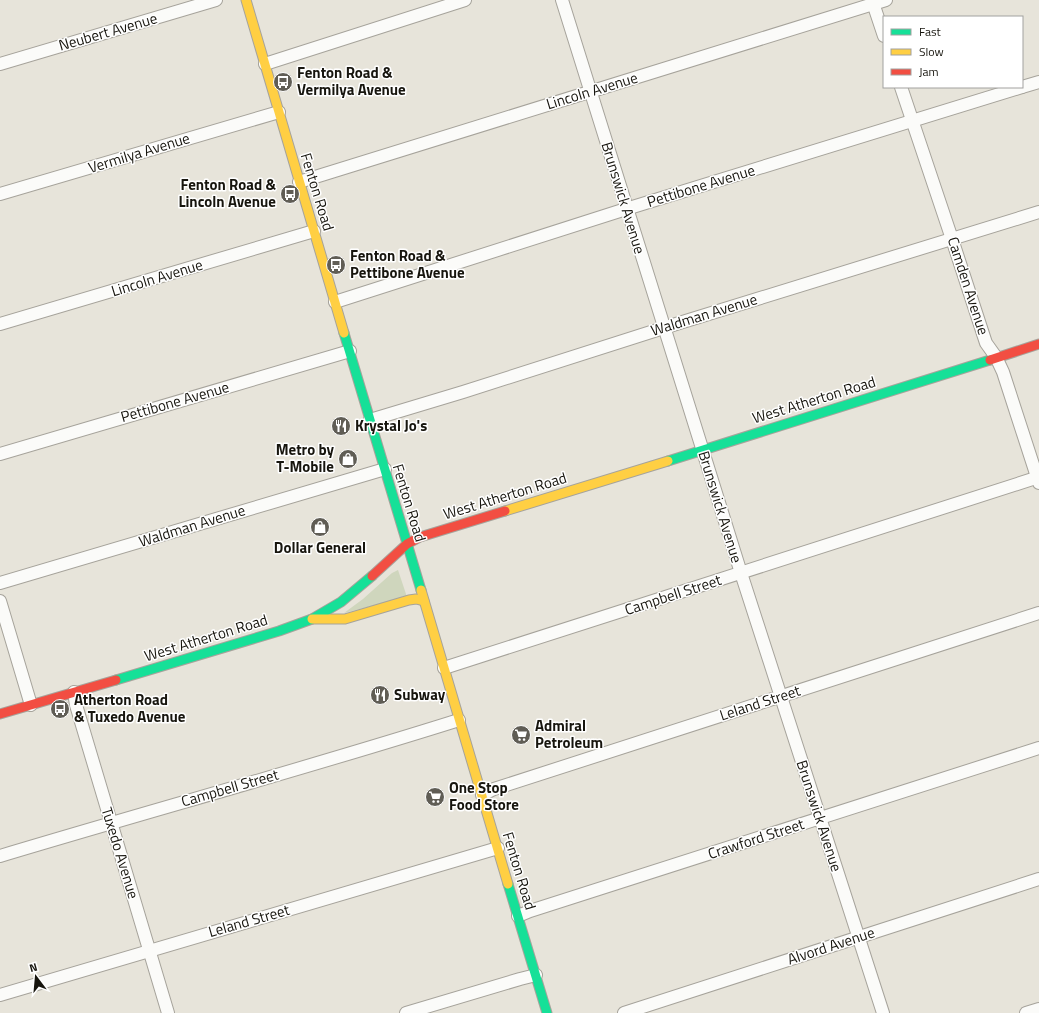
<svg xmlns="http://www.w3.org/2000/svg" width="1039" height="1013" font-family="'Titillium Web',sans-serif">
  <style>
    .green { fill: #cfd6bd }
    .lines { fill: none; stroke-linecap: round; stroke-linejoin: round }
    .street-casing { stroke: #a6a39b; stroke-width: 14 }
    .fast-casing { stroke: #a6a39b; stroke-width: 11 }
    .slow-casing { stroke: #a6a39b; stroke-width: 11 }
    .jam-casing { stroke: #a6a39b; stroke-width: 11 }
    .street { stroke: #fbfbf9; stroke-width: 12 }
    .fast { stroke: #16e098; stroke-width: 9 }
    .slow { stroke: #ffcf43; stroke-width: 9 }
    .jam { stroke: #f24e42; stroke-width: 9 }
    .labels { text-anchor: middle; stroke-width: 3; stroke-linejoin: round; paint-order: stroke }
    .street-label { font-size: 15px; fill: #17150e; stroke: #fff }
    .poi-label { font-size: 15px; font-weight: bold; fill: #17150e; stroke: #fff; text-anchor: start }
  </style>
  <rect width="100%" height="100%" fill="#e7e4da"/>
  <path class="green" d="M398,570L407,597L344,613L363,599L392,573Z"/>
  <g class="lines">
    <defs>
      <g id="street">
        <path d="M562,0L741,573L883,1013"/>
        <path d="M872,0L884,36"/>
        <path d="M0,64L216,0"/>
        <path d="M265,64L465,0"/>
        <path d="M901,87L952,239L986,343L996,357L1003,372L1039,483"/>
        <path d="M1022,87L1039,82"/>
        <path d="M299,182L886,0"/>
        <path d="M0,194L279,112"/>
        <path d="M335,302L626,209L1022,87"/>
        <path d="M0,324L314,231"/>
        <path d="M370,420L463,392L676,324L1039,212"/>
        <path d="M0,454L350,351"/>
        <path d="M0,583L385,469"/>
        <path d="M0,601L31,705"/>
        <path d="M444,668L1039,477"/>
        <path d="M74,692L76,705L168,1013"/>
        <path d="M482,795L494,789L1039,613"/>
        <path d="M0,856C153,810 307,768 459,720"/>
        <path d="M518,916L530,911L1039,748"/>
        <path d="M0,995L498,848"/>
        <path d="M406,1013L520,979L536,975"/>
        <path d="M624,1013L1039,879"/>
        <path d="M1026,1013L1039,1009"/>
      </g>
      <g id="fast">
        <path d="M344,333L421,590"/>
        <path d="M668,461L990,360"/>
        <path d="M116,680L279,631L312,619L341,602L372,576"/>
        <path d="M508,884L547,1013"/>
      </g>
      <g id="slow">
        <path d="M246,0L344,333"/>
        <path d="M505,511L668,461"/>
        <path d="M421,590L508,884"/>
        <path d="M312,619H345L409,600L416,599L424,601"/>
      </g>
      <g id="jam">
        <path d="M990,360L1039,344"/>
        <path d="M372,576L407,544L420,537L505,511"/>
        <path d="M0,714L116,680"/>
      </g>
    </defs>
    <use href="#street" class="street-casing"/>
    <use href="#fast" class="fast-casing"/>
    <use href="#slow" class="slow-casing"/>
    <use href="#jam" class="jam-casing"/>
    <use href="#street" class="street"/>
    <use href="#fast" class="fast"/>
    <use href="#slow" class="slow"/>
    <use href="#jam" class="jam"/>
  </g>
  <defs>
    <symbol id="bus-disc" viewBox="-11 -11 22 22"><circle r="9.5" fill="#605d55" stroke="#fff"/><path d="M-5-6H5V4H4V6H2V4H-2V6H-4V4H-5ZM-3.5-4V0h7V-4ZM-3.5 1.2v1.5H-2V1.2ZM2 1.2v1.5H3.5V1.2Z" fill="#fff"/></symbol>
    <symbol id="restaurant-disc" viewBox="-11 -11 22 22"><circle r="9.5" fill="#605d55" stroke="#fff"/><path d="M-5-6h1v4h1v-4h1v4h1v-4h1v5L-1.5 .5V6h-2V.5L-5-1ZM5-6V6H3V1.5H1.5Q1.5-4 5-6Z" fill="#fff"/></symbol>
    <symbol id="shop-disc" viewBox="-11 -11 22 22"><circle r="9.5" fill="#605d55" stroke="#fff"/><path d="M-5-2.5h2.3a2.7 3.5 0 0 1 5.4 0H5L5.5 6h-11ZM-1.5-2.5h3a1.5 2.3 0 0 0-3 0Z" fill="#fff"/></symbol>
    <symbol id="supermarket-disc" viewBox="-11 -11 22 22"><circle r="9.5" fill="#605d55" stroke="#fff"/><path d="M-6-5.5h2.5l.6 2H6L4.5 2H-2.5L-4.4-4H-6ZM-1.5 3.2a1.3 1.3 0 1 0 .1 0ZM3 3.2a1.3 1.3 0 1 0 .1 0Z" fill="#fff"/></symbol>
  </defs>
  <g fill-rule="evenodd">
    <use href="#bus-disc" x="272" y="71" width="22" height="22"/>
    <use href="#bus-disc" x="279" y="183" width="22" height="22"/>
    <use href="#bus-disc" x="325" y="254" width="22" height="22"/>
    <use href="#restaurant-disc" x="330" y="415" width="22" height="22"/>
    <use href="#shop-disc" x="337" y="448" width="22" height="22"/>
    <use href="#shop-disc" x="309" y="516" width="22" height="22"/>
    <use href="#restaurant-disc" x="369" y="684" width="22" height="22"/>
    <use href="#bus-disc" x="49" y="698" width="22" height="22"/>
    <use href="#supermarket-disc" x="510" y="724" width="22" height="22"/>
    <use href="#supermarket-disc" x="424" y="786" width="22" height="22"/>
  </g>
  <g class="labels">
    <g class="street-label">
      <text transform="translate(108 32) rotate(-16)" y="5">Neubert Avenue</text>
      <text transform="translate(592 91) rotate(-17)" y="5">Lincoln Avenue</text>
      <text transform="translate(139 153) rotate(-17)" y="5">Vermilya Avenue</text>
      <text transform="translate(701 186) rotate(-17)" y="5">Pettibone Avenue</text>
      <text transform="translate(317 192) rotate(73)" y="5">Fenton Road</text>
      <text transform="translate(623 198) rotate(73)" y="5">Brunswick Avenue</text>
      <text transform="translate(157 278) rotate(-17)" y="5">Lincoln Avenue</text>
      <text transform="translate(968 286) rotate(72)" y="5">Camden Avenue</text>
      <text transform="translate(704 315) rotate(-17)" y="5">Waldman Avenue</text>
      <text transform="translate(814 400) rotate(-17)" y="5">West Atherton Road</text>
      <text transform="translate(175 402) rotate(-16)" y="5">Pettibone Avenue</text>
      <text transform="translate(505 496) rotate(-17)" y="5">West Atherton Road</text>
      <text transform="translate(409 503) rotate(73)" y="5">Fenton Road</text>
      <text transform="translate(720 507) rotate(73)" y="5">Brunswick Avenue</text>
      <text transform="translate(192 526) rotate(-17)" y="5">Waldman Avenue</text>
      <text transform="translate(673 595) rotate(-18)" y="5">Campbell Street</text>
      <text transform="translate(206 638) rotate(-17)" y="5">West Atherton Road</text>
      <text transform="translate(760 703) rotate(-18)" y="5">Leland Street</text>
      <text transform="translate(230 788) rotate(-16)" y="5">Campbell Street</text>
      <text transform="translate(819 816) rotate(72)" y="5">Brunswick Avenue</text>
      <text transform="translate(756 839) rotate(-18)" y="5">Crawford Street</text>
      <text transform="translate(120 853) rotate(73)" y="5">Tuxedo Avenue</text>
      <text transform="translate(519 871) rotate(73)" y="5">Fenton Road</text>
      <text transform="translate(249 921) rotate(-16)" y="5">Leland Street</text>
      <text transform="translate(831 946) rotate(-18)" y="5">Alvord Avenue</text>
    </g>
    <g class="poi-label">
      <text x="297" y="78">Fenton Road &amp;<tspan x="297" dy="17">Vermilya Avenue</tspan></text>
      <text x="276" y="190" text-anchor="end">Fenton Road &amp;<tspan x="276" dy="17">Lincoln Avenue</tspan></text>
      <text x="350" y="261">Fenton Road &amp;<tspan x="350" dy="17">Pettibone Avenue</tspan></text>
      <text x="355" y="431">Krystal Jo's</text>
      <text x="334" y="455" text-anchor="end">Metro by<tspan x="334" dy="17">T-Mobile</tspan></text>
      <text x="320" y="553" text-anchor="middle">Dollar General</text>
      <text x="394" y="700">Subway</text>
      <text x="74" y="705">Atherton Road<tspan x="74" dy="17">&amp; Tuxedo Avenue</tspan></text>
      <text x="535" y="731">Admiral<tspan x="535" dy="17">Petroleum</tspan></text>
      <text x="449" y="793">One Stop<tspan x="449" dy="17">Food Store</tspan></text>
    </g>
  </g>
  <rect x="883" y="16" width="140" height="72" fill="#ffffff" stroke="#a2a19f"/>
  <rect x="891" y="29" width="20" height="6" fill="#16e098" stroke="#a2a19f"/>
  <text x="919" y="36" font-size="12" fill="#17150e">Fast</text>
  <rect x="891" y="49" width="20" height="6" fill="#ffcf43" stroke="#a2a19f"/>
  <text x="919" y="56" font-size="12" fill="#17150e">Slow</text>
  <rect x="891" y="69" width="20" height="6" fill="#f24e42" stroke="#a2a19f"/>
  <text x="919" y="76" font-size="12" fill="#17150e">Jam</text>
  <g transform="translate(36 977) rotate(344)" stroke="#ffffff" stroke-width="3" paint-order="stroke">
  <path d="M0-3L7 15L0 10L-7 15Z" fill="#17150e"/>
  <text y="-6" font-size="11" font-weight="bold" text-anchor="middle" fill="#17150e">N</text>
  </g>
</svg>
